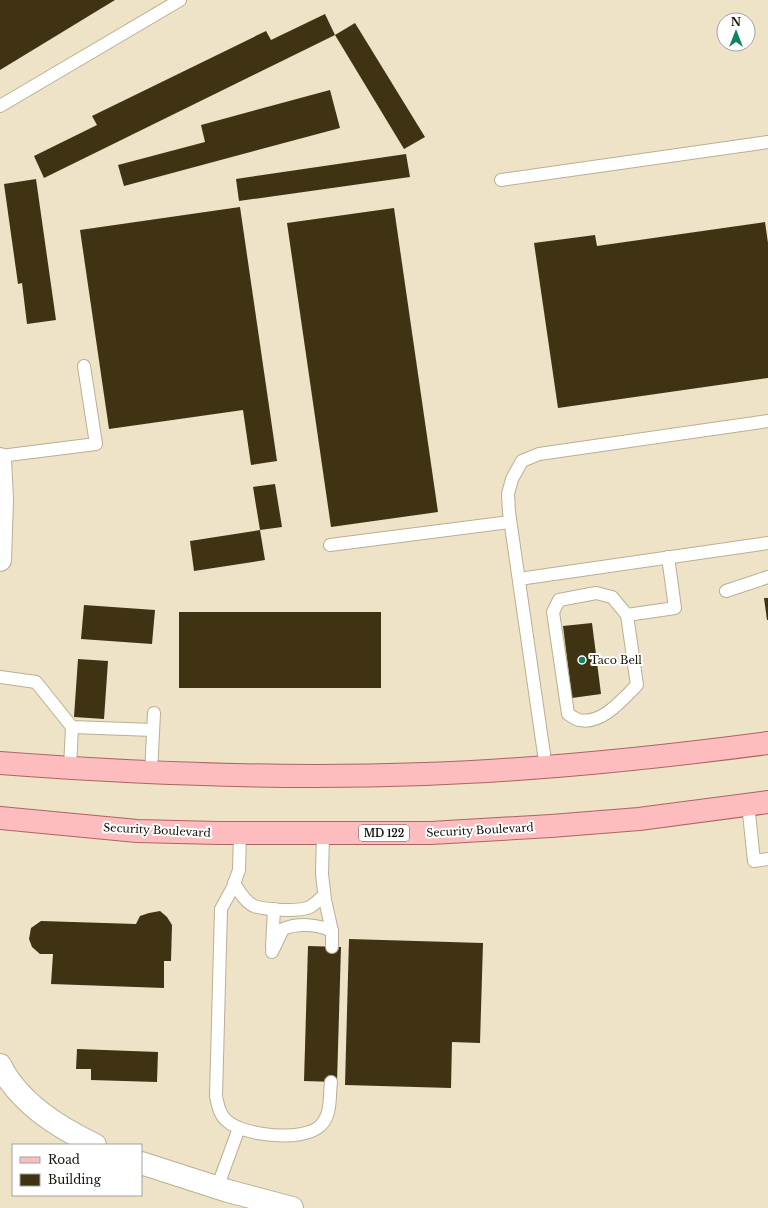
<svg xmlns="http://www.w3.org/2000/svg" width="768" height="1208" font-family="'Libre Baskerville',serif">
  <style>
    .building { fill: #3f3313 }
    .lines { fill: none; stroke-linecap: round; stroke-linejoin: round }
    .lane-casing { stroke: #baaf94; stroke-width: 14 }
    .street-casing { stroke: #baaf94; stroke-width: 24 }
    .primary-casing { stroke: #ac6463; stroke-width: 24 }
    .lane { stroke: #fff; stroke-width: 12 }
    .street { stroke: #fff; stroke-width: 22 }
    .primary { stroke: #fdbcbe; stroke-width: 22 }
    .poi-dot { fill: #108361; stroke: #fff; stroke-width: 1.5 }
    .labels { text-anchor: middle; stroke-width: 4; stroke-linejoin: round; paint-order: stroke }
    .shield { fill: #fff; stroke: #5d5a54; stroke-width: 1 }
    .shield-label { font-size: 10px; font-weight: bold; fill: #18140a }
    .poi-label { font-size: 11px; fill: #18140a; stroke: #fff; text-anchor: start }
    .street-label { font-size: 11px; fill: #18140a; stroke: #fff }
  </style>
  <rect width="100%" height="100%" fill="#eee2c7"/>
  <g class="building">
    <path d="M0,0H115L0,70Z"/>
    <path d="M325,14L335,35L44,178L34,156L97,125L92,116L266,31L271,40Z"/>
    <path d="M355,23L425,137L404,149L335,35Z"/>
    <path d="M330,90L340,128L124,186L118,165L205,142L201,125Z"/>
    <path d="M406,154L410,177L239,201L236,179Z"/>
    <path d="M36,179L56,320L27,324L22,283L18,284L4,184Z"/>
    <path d="M240,207L277,461L251,465L243,410L109,429L80,230Z"/>
    <path d="M394,208L438,512L331,527L287,223Z"/>
    <path d="M765,222L768,243V378L558,408L534,243L595,235L597,246Z"/>
    <path d="M275,484L282,527L260,530L265,560L194,571L190,541L260,530L253,487Z"/>
    <path d="M764,598H768V620H767Z"/>
    <path d="M84,605L155,610L152,644L81,639Z"/>
    <rect x="179" y="612" width="202" height="76"/>
    <path d="M592,623L601,694L572,698L563,626Z"/>
    <path d="M78,659L108,661L104,719L74,717Z"/>
    <path d="M160,911L167,917L172,925L171,961H164V988L51,984L53,954H40L32,947L29,939L31,928L41,921L136,924L140,916L149,913Z"/>
    <path d="M349,939L483,943L480,1043L452,1042L451,1088L345,1085Z"/>
    <path d="M308,946L341,947L337,1082L304,1081Z"/>
    <path d="M77,1049L158,1052L157,1082L91,1080V1069H76Z"/>
  </g>
  <g class="lines">
    <defs>
      <g id="lane">
        <path d="M0,106L180,0"/>
        <path d="M501,180L768,142"/>
        <path d="M0,456L96,444L84,366"/>
        <path d="M330,545L510,522"/>
        <path d="M519,579L768,543"/>
        <path d="M726,591L768,577"/>
        <path d="M596,593L612,597L627,615L637,685C623,699 602,725 579,720C576,719 571,716 568,714L553,612L559,600Z"/>
        <path d="M627,615L675,608L668,557"/>
        <path d="M0,677L36,682L72,727L153,730"/>
        <path d="M70,768L72,727"/>
        <path d="M546,768L509,512L508,494L512,479L522,461L539,454L768,421"/>
        <path d="M151,773L154,713"/>
        <path d="M748,804L754,861L768,859"/>
        <path d="M240,833L239,870L233,887L221,909L216,1096C218,1105 219,1114 227,1121C244,1136 303,1142 320,1126C332,1115 329,1097 331,1082"/>
        <path d="M323,834L322,874L325,900L332,931V947"/>
        <path d="M234,883C239,891 245,902 254,906C265,910 299,912 310,907C315,904 320,899 324,895"/>
        <path d="M272,947L274,909"/>
        <path d="M272,952L283,929C298,923 317,924 332,931"/>
        <path d="M217,1188L239,1128"/>
      </g>
      <g id="street">
        <path d="M0,459L2,499L0,560"/>
        <path d="M0,1065C19,1103 58,1127 95,1145"/>
        <path d="M141,1163L228,1191L292,1208"/>
      </g>
      <g id="primary">
        <path d="M0,763C142,774 283,779 425,774C540,770 654,758 768,743"/>
        <path d="M0,818L137,831L218,833H431L551,826L639,819L768,802"/>
      </g>
    </defs>
    <use href="#lane" class="lane-casing"/>
    <use href="#street" class="street-casing"/>
    <use href="#primary" class="primary-casing"/>
    <use href="#lane" class="lane"/>
    <use href="#street" class="street"/>
    <use href="#primary" class="primary"/>
  </g>
  <circle class="poi-dot" cx="582" cy="660" r="4"/>
  <g class="labels">
    <rect class="shield" x="359" y="825" width="50" height="16" rx="3"/>
    <g class="shield-label">
      <text x="384" y="837">MD 122</text>
    </g>
    <g class="poi-label">
      <text x="590" y="664">Taco Bell</text>
    </g>
    <g class="street-label">
      <text transform="translate(157 830) rotate(3)" y="4">Security Boulevard</text>
      <text transform="translate(480 830) rotate(-3)" y="4">Security Boulevard</text>
    </g>
  </g>
  <rect x="12" y="1144" width="130" height="52" fill="#ffffff" stroke="#a3a19d"/>
  <rect x="20" y="1157" width="20" height="6" fill="#fdbcbe" stroke="#a3a19d"/>
  <text x="48" y="1164" font-size="12" fill="#18140a">Road</text>
  <rect x="20" y="1174" width="20" height="12" fill="#3f3313" stroke="#a3a19d"/>
  <text x="48" y="1184" font-size="12" fill="#18140a">Building</text>
  <g transform="translate(736 32)"><circle r="19" fill="#ffffff" stroke="#a3a19d"/>
  <path d="M0-3L7 15L0 10L-7 15Z" fill="#108361"/>
  <text y="-6" font-size="11" font-weight="bold" text-anchor="middle" fill="#18140a">N</text>
  </g>
</svg>
